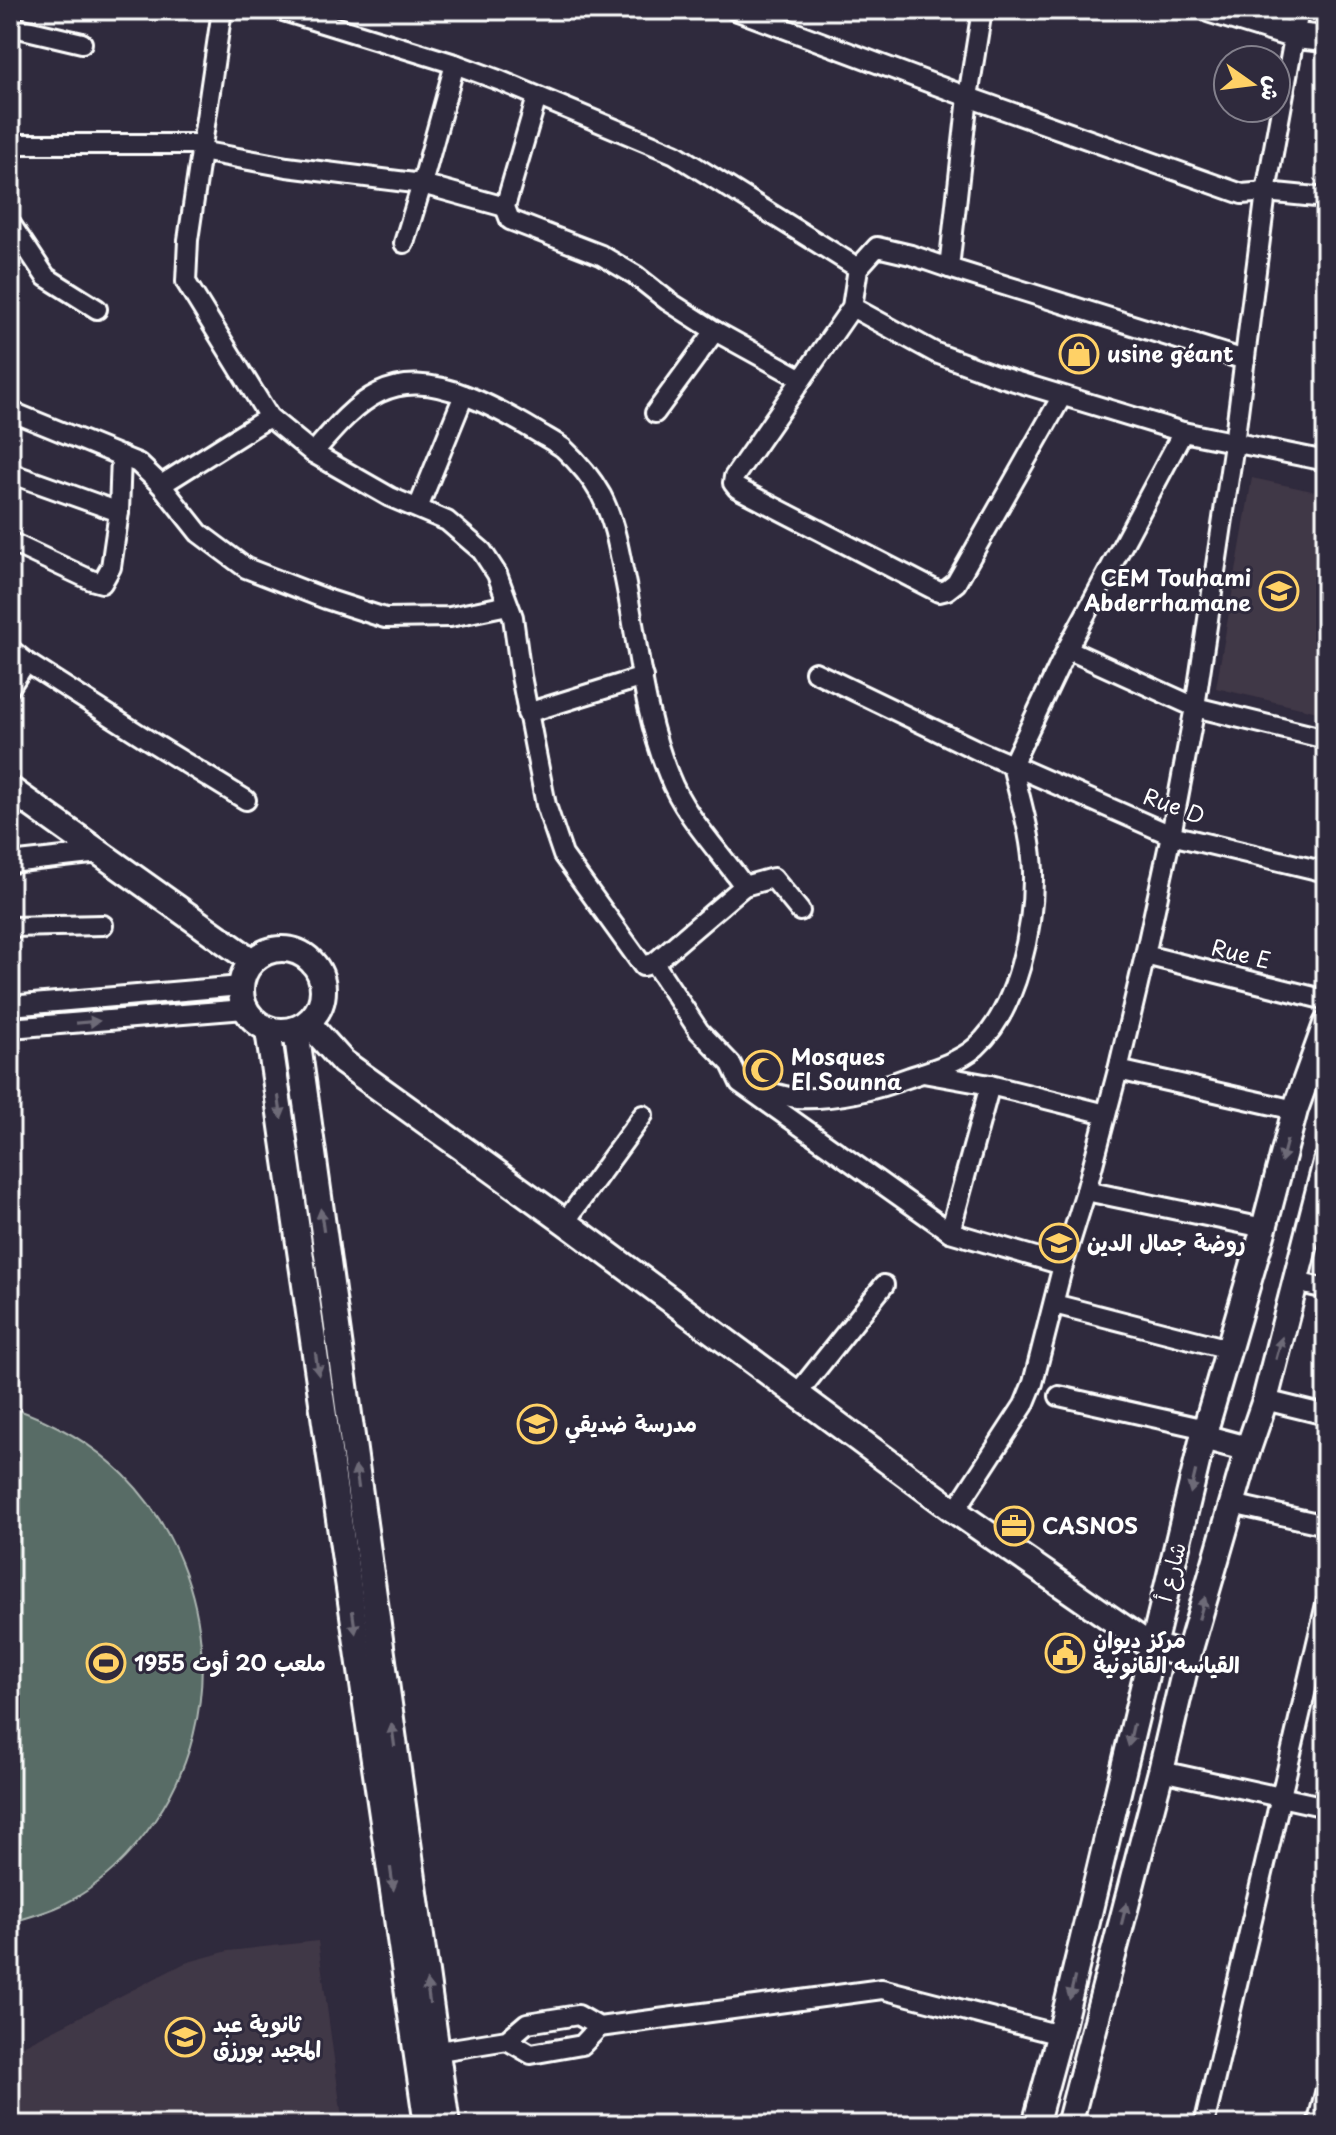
<svg xmlns="http://www.w3.org/2000/svg" width="1336" height="2135" font-family="'Playpen Sans','Playpen Sans Arabic',sans-serif">
  <style>
    .built { fill: #413746 }
    .green { fill: #596c66; stroke: #acb6b2; stroke-width: 2 }
    .lines { fill: none; stroke-linecap: round; stroke-linejoin: round }
    .street-casing { stroke: #fff; stroke-width: 24 }
    .secondary-casing { stroke: #fff; stroke-width: 30 }
    .street { stroke: #2f2a3d; stroke-width: 18 }
    .secondary { stroke: #2f2a3d; stroke-width: 24 }
    .oneway { fill: #6d6a77 }
    .labels { text-anchor: middle; stroke-width: 6; stroke-linejoin: round; paint-order: stroke }
    .poi-label { font-size: 22px; font-weight: bold; fill: #fff; stroke: #2f2a3d; text-anchor: start }
    .street-label { font-size: 22px; fill: #fff; stroke: #2f2a3d }
  </style>
  <rect width="100%" height="100%" fill="#2f2a3d"/>
  <filter id="ink" filterUnits="userSpaceOnUse"><feTurbulence type="fractalNoise" baseFrequency=".0125" numOctaves="2"/><feDisplacementMap in="SourceGraphic" scale="16" xChannelSelector="R" yChannelSelector="G"/><feConvolveMatrix kernelMatrix="1 2 1 2 8 2 1 2 1" color-interpolation-filters="sRGB"/></filter>
  <g filter="url(#ink)">
    <g class="built">
      <path d="M1252,478L1326,494V714L1216,688Z"/>
      <path d="M318,1941L343,2125H22L13,2051L185,1963L228,1951Z"/>
    </g>
    <path class="green" d="M10,1407C52,1421 92,1443 124,1475C214,1566 228,1714 155,1820C132,1854 99,1888 62,1905C46,1913 27,1917 10,1923Z"/>
    <g class="lines">
      <defs>
        <g id="street">
          <path d="M222,10L188,240L186,282L269,417L313,453L390,497L447,521L482,551L497,574L513,617L521,676L546,805L563,855L643,966L654,963L699,1031L731,1064L740,1083L950,1232L1063,1265"/>
          <path d="M280,10L455,64L501,81L675,154L858,268"/>
          <path d="M735,10L968,97L1242,194L1266,192L1326,198"/>
          <path d="M982,10L968,97L949,268L1245,360"/>
          <path d="M10,26L82,43"/>
          <path d="M537,97L505,207L510,220L601,255L635,275L668,301L715,331L802,379"/>
          <path d="M10,144H201"/>
          <path d="M200,151L287,167L422,184L505,207"/>
          <path d="M10,223L46,277L97,309"/>
          <path d="M404,243L422,184L455,64"/>
          <path d="M949,268L911,255L877,247L858,268L852,307L734,477L733,483L737,488L939,592L947,590L956,583L1062,396"/>
          <path d="M852,307L936,353L998,376L1183,432L1326,461"/>
          <path d="M10,411L138,463L161,485"/>
          <path d="M655,413L715,331"/>
          <path d="M269,417L161,485L199,533L246,568L326,599L385,618L450,617L508,605"/>
          <path d="M1183,432L1067,649L1012,765L1171,835L1326,872"/>
          <path d="M313,453C360,398 391,366 467,396C492,406 514,418 537,432C545,437 555,442 563,448C577,461 591,477 601,495C613,518 618,544 623,570C638,638 642,711 669,776C685,817 719,850 744,886L654,963"/>
          <path d="M10,473L119,512"/>
          <path d="M418,508L464,395"/>
          <path d="M10,542L91,580L102,583L111,567L119,512L121,456"/>
          <path d="M10,649L26,662L153,743L246,800"/>
          <path d="M1067,649L1195,707L1326,739"/>
          <path d="M10,687L26,662"/>
          <path d="M527,713L643,677"/>
          <path d="M10,863L100,853"/>
          <path d="M744,886L773,878L800,911"/>
          <path d="M10,927L103,925"/>
          <path d="M1145,955L1326,1000"/>
          <path d="M10,1006L241,986"/>
          <path d="M10,1028L245,1009"/>
          <path d="M1118,1070L1295,1110"/>
          <path d="M923,1073L990,1085L1106,1114"/>
          <path d="M750,1086C765,1090 782,1097 797,1098C836,1100 875,1090 910,1077C931,1070 959,1062 976,1047C1018,1009 1034,926 1033,872C1032,836 1020,800 1012,765L979,751L815,672"/>
          <path d="M1086,1191L1264,1228"/>
          <path d="M565,1222L643,1115"/>
          <path d="M950,1232L990,1085"/>
          <path d="M1296,1282L1326,1289"/>
          <path d="M1054,1304L1229,1349"/>
          <path d="M797,1394L884,1285"/>
          <path d="M1059,1396L1206,1429"/>
          <path d="M1265,1400L1326,1415"/>
          <path d="M1232,1504L1326,1525"/>
          <path d="M955,1511L1024,1405L1033,1383L1063,1265L1086,1191L1118,1070L1145,955L1171,835L1195,707L1234,444L1266,192L1299,10"/>
          <path d="M1161,1771L1326,1807"/>
          <path d="M507,2040L531,2054L582,2045L599,2027"/>
          <path d="M427,2053L507,2040L527,2023L578,2015L599,2027L882,1989L1060,2035"/>
          <path d="M1204,2125L1326,1604"/>
          <path d="M1317,2125L1326,2089"/>
        </g>
        <g id="secondary">
          <path d="M1211,10L1295,36L1326,39"/>
          <path d="M10,789L252,961"/>
          <circle cx="282" cy="990" r="41"/>
          <path d="M308,1023L343,1062L565,1222L955,1511L1146,1643L1152,1646L1188,1656"/>
          <path d="M268,1030L427,2125"/>
          <path d="M296,1030L447,2125"/>
          <path d="M1203,1437L1248,1449"/>
          <path d="M1035,2125L1063,2022L1203,1437L1264,1228L1295,1110L1326,1024"/>
          <path d="M1069,2125L1161,1771L1188,1656L1248,1449L1265,1400L1326,1162"/>
        </g>
      </defs>
      <use href="#street" class="street-casing"/>
      <use href="#secondary" class="secondary-casing"/>
      <use href="#street" class="street"/>
      <use href="#secondary" class="secondary"/>
    </g>
    <defs><path id="oneway-solid" d="M-6-.8H1V-3.2L6.5 0L1 3.2V.8H-6Z" transform="scale(2)"/></defs>
    <g class="oneway">
      <use href="#oneway-solid" transform="translate(88 1022) rotate(-5)"/>
      <use href="#oneway-solid" transform="translate(280 1107) rotate(82)"/>
      <use href="#oneway-solid" transform="translate(1284 1151) rotate(105)"/>
      <use href="#oneway-solid" transform="translate(322 1220) rotate(-98)"/>
      <use href="#oneway-solid" transform="translate(1279 1348) rotate(-75)"/>
      <use href="#oneway-solid" transform="translate(317 1364) rotate(82)"/>
      <use href="#oneway-solid" transform="translate(357 1477) rotate(-98)"/>
      <use href="#oneway-solid" transform="translate(1193 1482) rotate(103)"/>
      <use href="#oneway-solid" transform="translate(1202 1608) rotate(-74)"/>
      <use href="#oneway-solid" transform="translate(354 1622) rotate(82)"/>
      <use href="#oneway-solid" transform="translate(393 1735) rotate(-98)"/>
      <use href="#oneway-solid" transform="translate(1131 1735) rotate(103)"/>
      <use href="#oneway-solid" transform="translate(392 1879) rotate(82)"/>
      <use href="#oneway-solid" transform="translate(1124 1914) rotate(-76)"/>
      <use href="#oneway-solid" transform="translate(1072 1988) rotate(103)"/>
      <use href="#oneway-solid" transform="translate(428 1992) rotate(-98)"/>
    </g>
  </g>
  <defs>
    <symbol id="shop-ring" viewBox="-11 -11 22 22"><circle r="9.5" fill="#2f2a3d" stroke="#ffd166" stroke-width="1.5"/><path d="M-5-2.5h2.3a2.7 3.5 0 0 1 5.4 0H5L5.5 6h-11ZM-1.5-2.5h3a1.5 2.3 0 0 0-3 0Z" fill="#ffd166"/></symbol>
    <symbol id="school-ring" viewBox="-11 -11 22 22"><circle r="9.5" fill="#2f2a3d" stroke="#ffd166" stroke-width="1.5"/><path d="M0-5L7-2L0 1L-7-2ZM-4 1L0 2.5L4 1V4Q0 6-4 4Z" fill="#ffd166"/></symbol>
    <symbol id="mosque-ring" viewBox="-11 -11 22 22"><circle r="9.5" fill="#2f2a3d" stroke="#ffd166" stroke-width="1.5"/><path d="M3.5-4.9A6 6 0 1 0 3.5 4.9A5 5 0 1 1 3.5-4.9Z" fill="#ffd166"/></symbol>
    <symbol id="office-ring" viewBox="-11 -11 22 22"><circle r="9.5" fill="#2f2a3d" stroke="#ffd166" stroke-width="1.5"/><path d="M-6-3h4V-5.5h4V-3h4V5H-6ZM-1-4.5V-3h2v-1.5ZM-6 0V1H6V0Z" fill="#ffd166"/></symbol>
    <symbol id="civic-ring" viewBox="-11 -11 22 22"><circle r="9.5" fill="#2f2a3d" stroke="#ffd166" stroke-width="1.5"/><path d="M-.6-6.5H3V-4.5H.6V-3L4-1V1h2V6H-6V1h2V-1L-.6-3ZM-1.2 2.5V6h2.4V2.5Z" fill="#ffd166"/></symbol>
    <symbol id="stadium-ring" viewBox="-11 -11 22 22"><circle r="9.5" fill="#2f2a3d" stroke="#ffd166" stroke-width="1.5"/><path d="M0-5a6.5 5 0 1 0 0 10a6.5 5 0 1 0 0-10ZM-3.5-1.8h7v3.6h-7Z" fill="#ffd166"/></symbol>
  </defs>
  <g fill-rule="evenodd">
    <use href="#shop-ring" x="1057" y="332" width="44" height="44"/>
    <use href="#school-ring" x="1257" y="569" width="44" height="44"/>
    <use href="#mosque-ring" x="741" y="1048" width="44" height="44"/>
    <use href="#school-ring" x="1037" y="1221" width="44" height="44"/>
    <use href="#school-ring" x="515" y="1402" width="44" height="44"/>
    <use href="#office-ring" x="992" y="1504" width="44" height="44"/>
    <use href="#civic-ring" x="1043" y="1631" width="44" height="44"/>
    <use href="#stadium-ring" x="84" y="1641" width="44" height="44"/>
    <use href="#school-ring" x="163" y="2015" width="44" height="44"/>
  </g>
  <g class="labels">
    <g class="poi-label">
      <text x="1107" y="362">usine géant</text>
      <text x="1251" y="586" text-anchor="end">CEM Touhami<tspan x="1251" dy="25">Abderrhamane</tspan></text>
      <text x="791" y="1065">Mosques<tspan x="791" dy="25">El Sounna</tspan></text>
      <text x="1087" y="1251">روضة جمال الدين</text>
      <text x="565" y="1432">مدرسة ضديقي</text>
      <text x="1042" y="1534">CASNOS</text>
      <text x="1093" y="1648">مركز ديوان<tspan x="1093" dy="25">القياسه القانونية</tspan></text>
      <text x="134" y="1671">ملعب 20 أوت 1955</text>
      <text x="213" y="2032">ثانوية عبد<tspan x="213" dy="25">المجيد بورزق</tspan></text>
    </g>
    <g class="street-label">
      <text transform="translate(1174 806) rotate(20)" y="8">Rue D</text>
      <text transform="translate(1241 954) rotate(14)" y="8">Rue E</text>
      <text transform="translate(1171 1572) rotate(-76)" y="8">شارع أ</text>
    </g>
  </g>
  <rect width="1336" height="2135" fill="none" stroke="#2f2a3d" stroke-width="40"/>
  <rect x="20" y="20" width="1296" height="2095" fill="none" stroke="#fff" stroke-width="3" filter="url(#ink)"/>
  <g transform="translate(1252 84) rotate(104)"><circle r="38" fill="#2f2a3d" stroke="#827f8b" stroke-width="2"/>
  <path d="M0-6L14 30L0 20L-14 30Z" fill="#ffd166"/>
  <text y="-12" font-size="22" font-weight="bold" text-anchor="middle" fill="#ffffff">ش</text>
  </g>
</svg>
